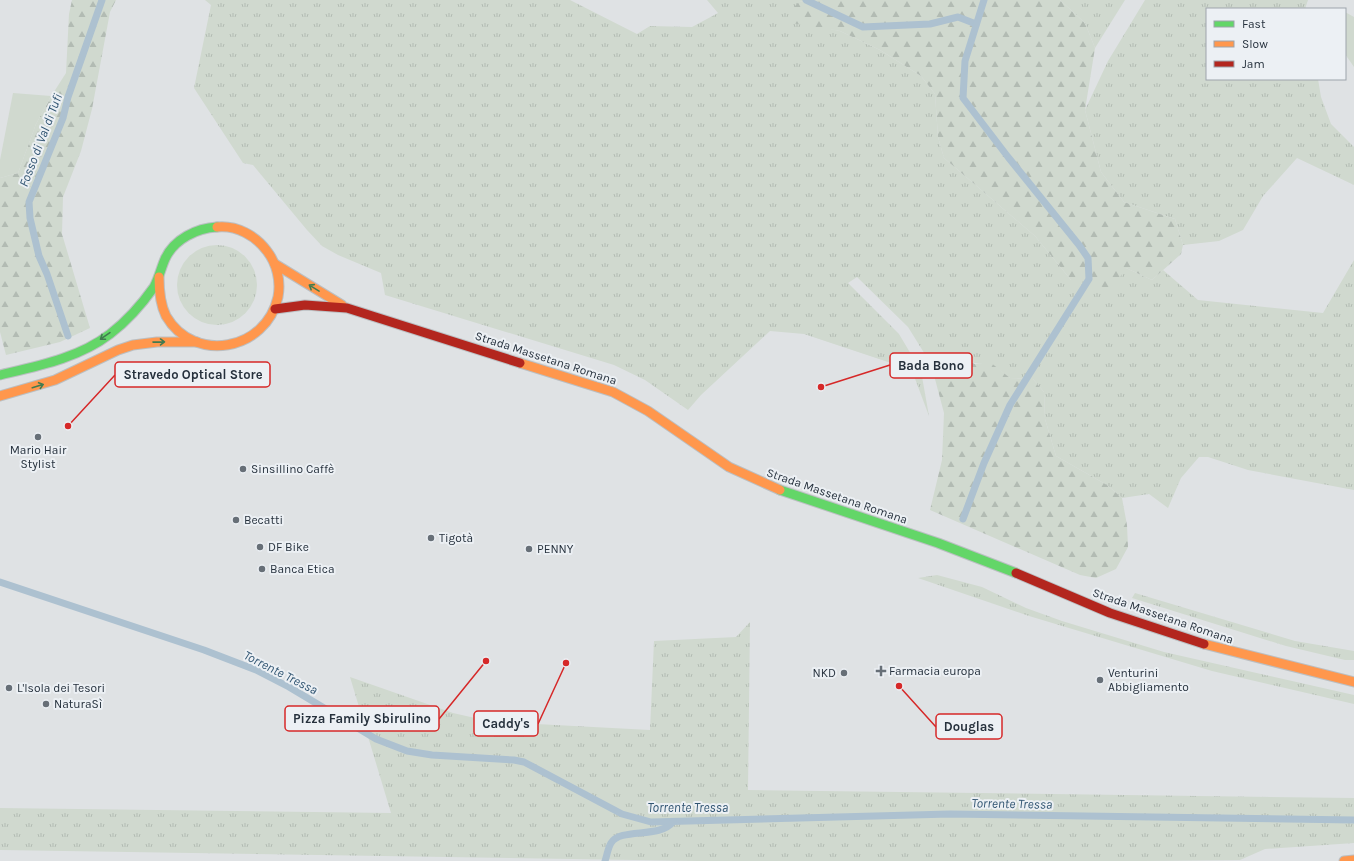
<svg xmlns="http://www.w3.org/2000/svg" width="1354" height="861" font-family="Karla,sans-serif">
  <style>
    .grass { fill: url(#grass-tufts) }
    .forest { fill: url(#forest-firs) }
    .garden { fill: #d0d9cf }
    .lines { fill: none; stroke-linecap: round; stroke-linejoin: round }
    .stream { stroke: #adc1d0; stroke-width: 7 }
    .fast-casing { stroke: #bbbfc2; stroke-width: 11 }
    .slow-casing { stroke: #bbbfc2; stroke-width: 11 }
    .jam-casing { stroke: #bbbfc2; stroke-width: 11 }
    .fast { stroke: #63d668; stroke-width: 9 }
    .slow { stroke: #ff974d; stroke-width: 9 }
    .jam { stroke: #b3261e; stroke-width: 9 }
    .oneway { stroke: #417b50 }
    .poi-dot { fill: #676f77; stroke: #ecf0f4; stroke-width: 1.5 }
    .labels { text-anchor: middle; stroke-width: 4; stroke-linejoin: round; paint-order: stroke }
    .street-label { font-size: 12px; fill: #26313d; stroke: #ecf0f4 }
    .poi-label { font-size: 12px; fill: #26313d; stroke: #ecf0f4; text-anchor: start }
    .water-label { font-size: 13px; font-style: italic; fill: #305471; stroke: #ecf0f4 }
    .leader { fill: none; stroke: #d62828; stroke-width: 1.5 }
    .callout-dot { fill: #d62828; stroke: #ecf0f4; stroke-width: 1.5 }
    .callout { fill: #ecf0f4; stroke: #d62828; stroke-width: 1.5 }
    .callout-label { font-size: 13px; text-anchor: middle; font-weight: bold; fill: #26313d }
  </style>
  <defs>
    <pattern id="grass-tufts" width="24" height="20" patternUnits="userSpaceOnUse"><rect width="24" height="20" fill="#d0d9cf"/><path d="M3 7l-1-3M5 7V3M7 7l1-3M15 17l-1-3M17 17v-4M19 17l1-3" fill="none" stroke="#b2bbb3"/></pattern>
    <pattern id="forest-firs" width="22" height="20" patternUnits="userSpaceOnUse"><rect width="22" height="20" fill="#d0d9cf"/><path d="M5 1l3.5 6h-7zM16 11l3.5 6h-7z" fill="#b2bbb3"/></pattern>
  </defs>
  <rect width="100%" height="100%" fill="#dfe2e4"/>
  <g class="grass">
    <path d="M205,0H570L637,34L650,26L692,27L718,13L707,0H811L799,2L821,27L840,31L880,50L921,76L935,94L938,137L944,158L1035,236L1071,280L1126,268L1152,280L1163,270L1198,300L1323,313L1354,260V490L1248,470L1208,457H1199L1181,478L1168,508L1149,494L1122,498L1107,485L1056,456L1045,419L1044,392L1033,379L1010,378L990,363C985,363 979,364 974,363C957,359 946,351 931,364L908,327L857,277L848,283L899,334L921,371L929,416L914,376L894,364L804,334L770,331L701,395L688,410L645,380L614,365L385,295L381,273L338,255L322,246L307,230L253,165L243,163L194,88L211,5Z"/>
    <path d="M1060,0H1125L1095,48L1085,23Z"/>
    <path d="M1145,0H1308L1305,9H1207V79H1318L1321,97L1331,124L1354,147V185L1297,158L1263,196L1243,230L1219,241L1183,245L1175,219L1124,202L1101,172L1085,110L1108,61Z"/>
    <circle cx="217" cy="285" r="40"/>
    <path d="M937,575L982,587L1026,608L1062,621L1164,652L1354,695V704L1212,671L1029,616L918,578Z"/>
    <path d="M1135,593L1295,641L1354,651V660H1345L1286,646L1132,598Z"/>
    <path d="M750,622L748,790L1354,798V843L1265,849L1240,860L1144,861H698L0,850V808L391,813L350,677L453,713L475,718L501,722L650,730L654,641L736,637Z"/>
  </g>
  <g class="forest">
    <path d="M72,0H116L110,12L92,109L81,151L63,197L62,234L90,328L60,342L6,355L0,332V178L18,173L36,124L50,98L66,73L69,14Z"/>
    <path d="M811,0H1060L1085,23L1095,48L1085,110L1101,172L1124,202L1175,219L1183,245L1181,254L1152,280L1126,268L1112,289L1071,280L1035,236L944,158L938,137L935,94L921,76L880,50L840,31L791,23L790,11L799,2Z"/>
    <path d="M938,357H956L975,364L990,362L1010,378L1033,379L1044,392L1045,419L1056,456L1107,485L1122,498L1127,525L1128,547L1116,569L1096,578L1080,575L930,510L942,460L944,413L931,364Z"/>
  </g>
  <g class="garden">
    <path d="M1345,12L1354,17V67L1345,54Z"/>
    <path d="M13,93L51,96L36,124L18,173L0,178V160Z"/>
  </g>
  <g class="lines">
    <g class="stream">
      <path d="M806,0L863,27L930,24L958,17L976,24"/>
      <path d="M68,336L47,274L39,256L30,218L29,202L63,118L68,97L102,0"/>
      <path d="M963,519L984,463L1010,405L1089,279L1088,258L1079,245L1008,157L963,98L965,61L984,0"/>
      <path d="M0,582L204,650L256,670L289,687L376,739L407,751L432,755L514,760L524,762L622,814L651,822L950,814L1354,820"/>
      <path d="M605,861C607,855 608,848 611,843C621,827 659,839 673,822"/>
    </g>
    <defs>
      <g id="fast">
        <path d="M0,375C38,366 79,358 110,334C127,321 142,304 154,287C159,278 161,268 165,259C174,239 197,228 217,227"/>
        <path d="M780,490L938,543L1016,573"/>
      </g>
      <g id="slow">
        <path d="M275,264L342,305"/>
        <path d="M159,277C159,290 160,304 166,316C194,364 266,351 278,297C281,281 277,264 267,251C256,236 237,225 217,227"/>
        <path d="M520,363L613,392L648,411L729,467L780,490"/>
        <path d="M0,396L55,380L118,350L133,345L157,342H197"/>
        <path d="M1204,644L1354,682"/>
        <path d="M1344,861L1354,860"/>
      </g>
      <g id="jam">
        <path d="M275,309L305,305L347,308L520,363"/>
        <path d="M1016,573L1110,613L1204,644"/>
      </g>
    </defs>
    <use href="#fast" class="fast-casing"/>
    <use href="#slow" class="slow-casing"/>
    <use href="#jam" class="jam-casing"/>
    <use href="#fast" class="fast"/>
    <use href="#slow" class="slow"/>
    <use href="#jam" class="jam"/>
  </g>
  <defs><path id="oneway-shaft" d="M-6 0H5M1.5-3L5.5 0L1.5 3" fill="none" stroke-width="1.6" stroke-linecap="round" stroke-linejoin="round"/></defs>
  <g class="oneway">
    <use href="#oneway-shaft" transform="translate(314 288) rotate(-148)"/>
    <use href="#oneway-shaft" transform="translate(105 336) rotate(145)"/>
    <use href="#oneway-shaft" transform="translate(159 342) rotate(-1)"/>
    <use href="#oneway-shaft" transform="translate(38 386) rotate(-17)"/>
  </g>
  <g class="poi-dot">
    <circle cx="38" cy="437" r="4"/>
    <circle cx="243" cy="469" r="4"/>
    <circle cx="236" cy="520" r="4"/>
    <circle cx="431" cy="538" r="4"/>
    <circle cx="260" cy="547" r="4"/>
    <circle cx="529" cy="549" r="4"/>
    <circle cx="262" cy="569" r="4"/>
    <path d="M879 665h4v4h4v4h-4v4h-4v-4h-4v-4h4z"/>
    <circle cx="844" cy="673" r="4"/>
    <circle cx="1100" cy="680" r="4"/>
    <circle cx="9" cy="688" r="4"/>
    <circle cx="46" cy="704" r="4"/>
  </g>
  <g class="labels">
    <g class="street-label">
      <text transform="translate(546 358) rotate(18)" y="4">Strada Massetana Romana</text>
      <text transform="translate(837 496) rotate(19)" y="4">Strada Massetana Romana</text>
      <text transform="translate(1163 616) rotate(19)" y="4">Strada Massetana Romana</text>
    </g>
    <g class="poi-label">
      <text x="38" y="454" text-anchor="middle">Mario Hair<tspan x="38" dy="14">Stylist</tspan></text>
      <text x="251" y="473">Sinsillino Caffè</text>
      <text x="244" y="524">Becatti</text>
      <text x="439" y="542">Tigotà</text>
      <text x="268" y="551">DF Bike</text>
      <text x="537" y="553">PENNY</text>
      <text x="270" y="573">Banca Etica</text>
      <text x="889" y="675">Farmacia europa</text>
      <text x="836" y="677" text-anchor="end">NKD</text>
      <text x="1108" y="677">Venturini<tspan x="1108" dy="14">Abbigliamento</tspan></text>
      <text x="17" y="692">L'Isola dei Tesori</text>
      <text x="54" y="708">NaturaSì</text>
    </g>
    <g class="water-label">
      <text transform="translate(40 140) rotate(-69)" y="5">Fosso di Val di Tufi</text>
      <text transform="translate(281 672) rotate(27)" y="5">Torrente Tressa</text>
      <text transform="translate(1012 803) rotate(1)" y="5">Torrente Tressa</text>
      <text x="688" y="812">Torrente Tressa</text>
    </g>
  </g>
  <path class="leader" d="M821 387L890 365M68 426L115 375M486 661L439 719M566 663L538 724M899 686L936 727"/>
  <g class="callout-dot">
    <circle cx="821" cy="387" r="4"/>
    <circle cx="68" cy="426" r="4"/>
    <circle cx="486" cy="661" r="4"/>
    <circle cx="566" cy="663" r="4"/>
    <circle cx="899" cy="686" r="4"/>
  </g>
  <g class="callout">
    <rect x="890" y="353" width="82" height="25" rx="4"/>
    <rect x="115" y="362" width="155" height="25" rx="4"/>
    <rect x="285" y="706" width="154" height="25" rx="4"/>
    <rect x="474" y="711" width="64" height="25" rx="4"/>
    <rect x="936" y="714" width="66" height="25" rx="4"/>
  </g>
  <g class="callout-label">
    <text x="931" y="370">Bada Bono</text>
    <text x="193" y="379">Stravedo Optical Store</text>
    <text x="362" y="723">Pizza Family Sbirulino</text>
    <text x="506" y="728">Caddy's</text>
    <text x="969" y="731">Douglas</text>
  </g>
  <rect x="1206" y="8" width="140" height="72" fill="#ecf0f4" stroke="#9da4ab"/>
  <rect x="1214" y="21" width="20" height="6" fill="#63d668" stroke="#9da4ab"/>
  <text x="1242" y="28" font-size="12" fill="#26313d">Fast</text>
  <rect x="1214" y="41" width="20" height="6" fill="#ff974d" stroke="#9da4ab"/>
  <text x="1242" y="48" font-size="12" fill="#26313d">Slow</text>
  <rect x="1214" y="61" width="20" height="6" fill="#b3261e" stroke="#9da4ab"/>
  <text x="1242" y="68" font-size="12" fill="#26313d">Jam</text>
</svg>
